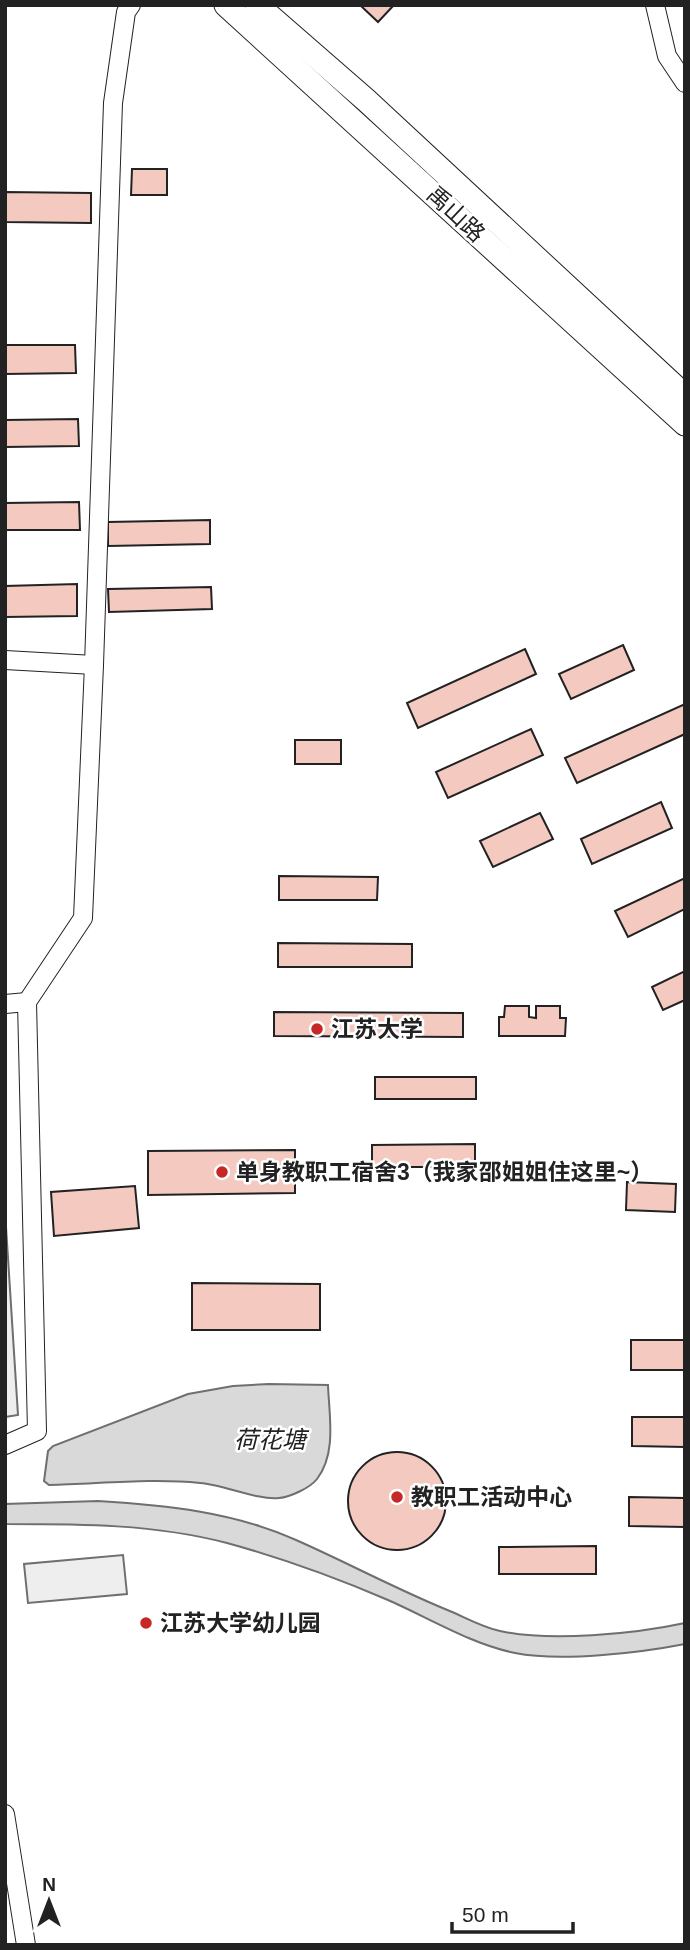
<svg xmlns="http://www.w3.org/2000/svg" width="690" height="1950" font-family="Arial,'Noto Sans SC',sans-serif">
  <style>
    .green { fill: #eee; stroke: #6f6f6f; stroke-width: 2 }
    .water { fill: #d9d9d9; stroke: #6f6f6f; stroke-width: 2 }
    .building { fill: #f3c9c0; stroke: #222; stroke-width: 2 }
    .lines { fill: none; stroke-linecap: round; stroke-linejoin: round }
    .minor-casing { stroke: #222; stroke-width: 20 }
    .major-casing { stroke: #222; stroke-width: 25 }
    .minor { stroke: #fff; stroke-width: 18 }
    .major { stroke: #fff; stroke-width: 23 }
    .poi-dot { fill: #c62828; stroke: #fff; stroke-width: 2.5 }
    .labels { text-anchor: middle; stroke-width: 5; stroke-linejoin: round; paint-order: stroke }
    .street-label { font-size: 23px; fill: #222; stroke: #fff }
    .poi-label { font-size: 23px; font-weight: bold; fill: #222; stroke: #fff; text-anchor: start }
    .water-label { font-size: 24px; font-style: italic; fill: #222; stroke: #fff }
  </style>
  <rect width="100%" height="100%" fill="#fff"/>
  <g class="green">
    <path d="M5,1211L18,1415L5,1417Z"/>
    <path d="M123,1555L127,1594L28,1603L24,1564Z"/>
  </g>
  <g class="water">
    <path d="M269,1384L328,1385C329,1415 337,1453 317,1479C310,1488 290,1497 279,1498C256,1500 225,1485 200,1483C151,1478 99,1484 49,1485L44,1481L48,1451L53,1446L188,1394L233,1386Z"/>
    <path d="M98,1501C165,1505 234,1512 296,1540C346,1562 394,1588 445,1609C463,1616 481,1627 500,1631C550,1642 634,1634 685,1623V1644C639,1653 561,1662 515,1653C471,1644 429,1618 388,1600C339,1579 278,1557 227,1543C154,1524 81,1524 5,1524V1504Z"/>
  </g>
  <g class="building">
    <path d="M360,5H394L378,22Z"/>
    <path d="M132,169H167V195H131Z"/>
    <path d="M5,192L91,193V223L5,222Z"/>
    <path d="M5,345H75L76,373L5,374Z"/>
    <path d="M78,419L79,446L5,447V420Z"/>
    <path d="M79,502L80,530H5V503Z"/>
    <path d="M210,520V544L108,546V522Z"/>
    <path d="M77,584V616L5,617V586Z"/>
    <path d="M211,587L212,609L109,612L108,589Z"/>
    <path d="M623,645L634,670L571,699L559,674Z"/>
    <path d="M525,649L536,674L418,728L407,703Z"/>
    <path d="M685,704V734L577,783L565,758Z"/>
    <path d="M531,729L543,755L448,798L436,772Z"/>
    <rect x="295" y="740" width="46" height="24"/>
    <path d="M661,802L672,828L592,864L581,839Z"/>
    <path d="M540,813L553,839L493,867L480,841Z"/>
    <path d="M279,876L378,877L377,900H279Z"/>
    <path d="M685,878V909L628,937L615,911Z"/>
    <path d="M278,943L412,944V967H278Z"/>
    <path d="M685,971V1000L663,1010L652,987Z"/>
    <path d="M505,1006H529V1017L536,1018V1006H560V1018H566L565,1036H499V1017H504Z"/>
    <path d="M274,1012L463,1013V1037L274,1036Z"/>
    <rect x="375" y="1077" width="101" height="22"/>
    <path d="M475,1144V1167H372V1145Z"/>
    <path d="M295,1150V1193L148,1195V1151Z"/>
    <path d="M627,1182L676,1184L675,1212L626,1210Z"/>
    <path d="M135,1186L139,1228L54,1236L51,1192Z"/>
    <path d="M192,1283L320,1284V1330H192Z"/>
    <rect x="631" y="1340" width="54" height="30"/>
    <path d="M632,1417H685V1447L632,1446Z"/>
    <circle cx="397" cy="1501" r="49"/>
    <path d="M629,1497L685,1498V1527L629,1526Z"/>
    <path d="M596,1546V1574H499V1547Z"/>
  </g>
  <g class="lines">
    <defs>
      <g id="minor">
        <path d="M655,5L667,56L685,83"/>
        <path d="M5,660L94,665"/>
        <path d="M5,1004L27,1002"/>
        <path d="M5,1445L37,1431L27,1002L83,918L94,665L113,103L126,12L131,5"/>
        <path d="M5,1814L26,1945"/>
      </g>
      <g id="major">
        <path d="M226,5L685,424"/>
        <path d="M257,5L366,100L685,396"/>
      </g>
    </defs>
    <use href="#minor" class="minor-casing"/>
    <use href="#major" class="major-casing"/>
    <use href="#minor" class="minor"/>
    <use href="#major" class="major"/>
  </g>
  <g class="poi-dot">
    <circle cx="317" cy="1029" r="7"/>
    <circle cx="222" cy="1172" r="7"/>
    <circle cx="397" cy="1497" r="7"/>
    <circle cx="146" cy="1623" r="7"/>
  </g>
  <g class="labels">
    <g class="street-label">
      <text transform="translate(456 214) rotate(43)" y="8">禹山路</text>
    </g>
    <g class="poi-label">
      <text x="331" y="1037">江苏大学</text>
      <text x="236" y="1180">单身教职工宿舍3（我家邵姐姐住这里~）</text>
      <text x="411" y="1505">教职工活动中心</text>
      <text x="160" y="1631">江苏大学幼儿园</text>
    </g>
    <g class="water-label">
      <text x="270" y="1448">荷花塘</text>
    </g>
  </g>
  <rect width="690" height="1950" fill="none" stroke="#222222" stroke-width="14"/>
  <g transform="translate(49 1901)" stroke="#ffffff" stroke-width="5" paint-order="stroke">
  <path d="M0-5L12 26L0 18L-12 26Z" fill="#222222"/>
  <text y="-10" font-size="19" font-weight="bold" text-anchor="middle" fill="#222222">N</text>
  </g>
  <path d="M452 1922v10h121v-10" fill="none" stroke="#222222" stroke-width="3.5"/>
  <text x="462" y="1922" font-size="21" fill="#222222" stroke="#ffffff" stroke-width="5" paint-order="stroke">50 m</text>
</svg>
